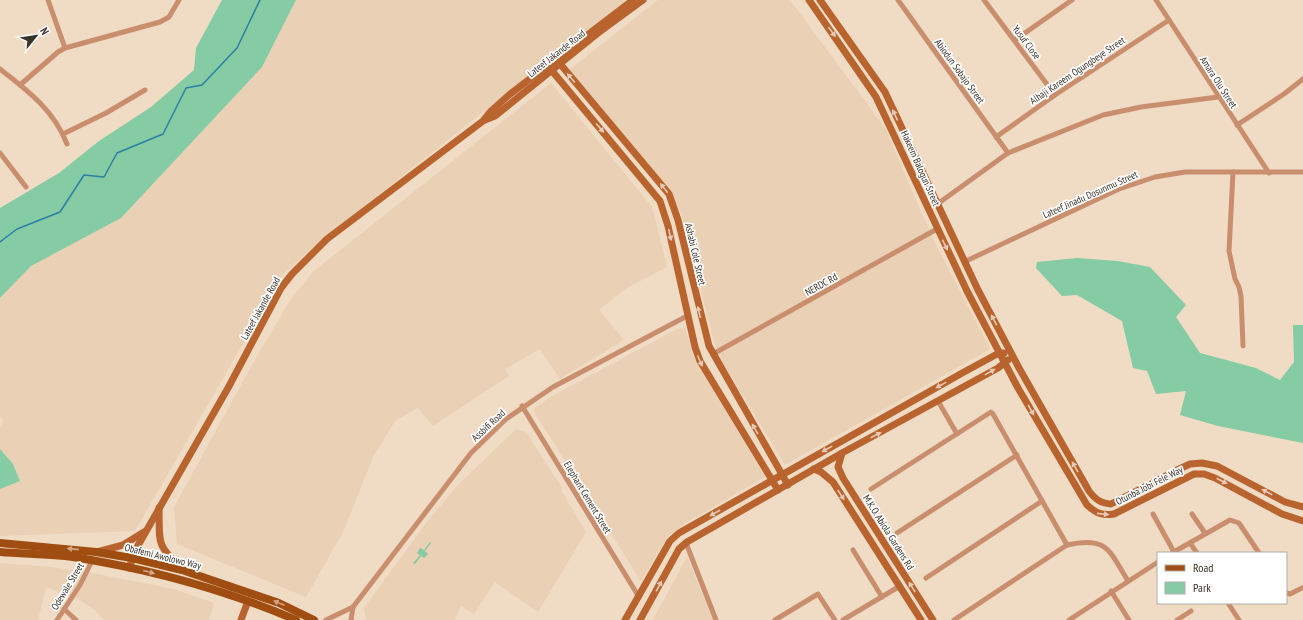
<svg xmlns="http://www.w3.org/2000/svg" width="1303" height="620" font-family="'PT Sans Narrow',sans-serif">
  <style>
    .built { fill: #ead0b4 }
    .green { fill: #85cba4 }
    .lines { fill: none; stroke-linecap: round; stroke-linejoin: round }
    .stream { stroke: #2b81a4; stroke-width: 1.5 }
    .street { stroke: #c98e6e; stroke-width: 5 }
    .secondary { stroke: #b9642e; stroke-width: 7 }
    .primary { stroke: #a04d11; stroke-width: 8 }
    .oneway { fill: #e6c9b6 }
    .oneway2 { fill: #d0a688 }
    .labels { text-anchor: middle; stroke-width: 3.5; stroke-linejoin: round; paint-order: stroke }
    .street-label { font-size: 10px; fill: #3a3229; stroke: #fff }
  </style>
  <rect width="100%" height="100%" fill="#f0dbc4"/>
  <g class="built">
    <path d="M296,0H626L322,239L283,274L135,531L0,536V489L20,481L13,464L0,449V426L4,422L0,417V298L31,266L121,218L262,67Z"/>
    <path d="M658,0H790L885,128L933,239L990,349L785,465L723,363L715,345L682,216L671,192L569,70Z"/>
    <path d="M551,83L652,207L667,267L625,289L599,310L624,340L560,379L540,349L505,369L509,376L433,426L418,408L395,421L373,457L344,530L306,597L177,544L174,507L253,363L291,299L314,271Z"/>
    <path d="M685,328L694,357L765,477L684,524L667,537L641,581L536,415L534,409L550,397L677,329Z"/>
    <path d="M516,429L526,432L562,488L561,490L586,532L538,612L495,582L474,614L461,606L454,620H366L364,608L429,519L458,485Z"/>
    <path d="M687,557L713,620H653Z"/>
    <path d="M0,563L52,567L97,574L174,589L214,603L209,620H104L95,610L76,598L46,587L38,620H0Z"/>
  </g>
  <g class="green">
    <path d="M222,0H296L262,67L121,218L31,266L0,298V208L59,173L99,141L151,107L194,70L196,48Z"/>
    <path d="M1077,258L1118,261L1150,267L1186,305L1176,317L1200,353L1256,368L1280,380L1294,362L1293,325H1303V443L1218,426L1180,415L1186,391L1156,394L1147,371L1133,368L1122,321L1077,295L1062,296L1036,268L1037,262Z"/>
    <path d="M0,449L13,464L20,481L0,489Z"/>
    <path d="M430,542L431,543L425,551L428,554L424,558L421,556L415,564L413,563L420,555L417,553L420,548L424,550Z"/>
  </g>
  <g class="lines">
    <path class="stream" d="M0,242L17,229L60,212L84,175L104,177L117,153L163,134L186,88L202,85L237,48L260,0"/>
    <g class="street">
      <path d="M48,0L65,48"/>
      <path d="M898,0L1008,153"/>
      <path d="M984,0L1055,95"/>
      <path d="M1156,0L1269,173"/>
      <path d="M1015,40L1072,0"/>
      <path d="M0,69C27,90 54,110 67,144"/>
      <path d="M20,85L58,52L65,48L160,22L169,17L179,0"/>
      <path d="M1237,125L1284,94L1303,79"/>
      <path d="M63,134L106,113L145,90"/>
      <path d="M996,137L1055,95L1169,20"/>
      <path d="M0,153L26,187"/>
      <path d="M1233,172L1229,251L1235,279L1239,287L1241,296L1243,346"/>
      <path d="M936,205L1008,153L1103,115L1141,107L1218,97"/>
      <path d="M964,262L1119,189L1155,177L1185,172H1303"/>
      <path d="M713,354L937,229"/>
      <path d="M938,401L957,434"/>
      <path d="M522,406L639,597"/>
      <path d="M871,489L991,412L993,414L1067,545"/>
      <path d="M1153,514L1174,552"/>
      <path d="M1192,514L1205,533"/>
      <path d="M897,533L1017,455"/>
      <path d="M686,543L716,620"/>
      <path d="M1190,543L1197,553"/>
      <path d="M853,550L882,597"/>
      <path d="M1172,553L1230,520L1239,523L1259,553"/>
      <path d="M926,578L1042,501"/>
      <path d="M1111,591L1129,620"/>
      <path d="M1286,593L1290,594L1302,588"/>
      <path d="M1228,603L1239,620"/>
      <path d="M64,609L76,620"/>
      <path d="M57,620L80,585L92,561"/>
      <path d="M326,620L353,607L471,453L506,419L553,387L687,316"/>
      <path d="M351,620L353,607"/>
      <path d="M775,620L818,594L835,620"/>
      <path d="M843,620L900,586"/>
      <path d="M954,620L1067,545C1107,536 1109,550 1128,581"/>
      <path d="M1069,620L1158,562"/>
      <path d="M1177,620L1191,611"/>
    </g>
    <g class="secondary">
      <path d="M809,0L876,97L967,291L1018,388L1087,505C1096,513 1102,516 1114,514L1194,474H1204L1215,478L1282,514L1303,521"/>
      <path d="M820,0L885,92L978,290L1019,368L1089,491C1095,499 1100,503 1111,504L1177,470L1190,464L1202,463L1217,466L1285,502L1303,507"/>
      <path d="M556,59L669,194L678,220L709,346L788,485"/>
      <path d="M548,66L660,201L668,226L695,347L700,361L778,490"/>
      <path d="M485,120L495,116L598,33L643,0"/>
      <path d="M842,453L838,467L843,478L933,620"/>
      <path d="M814,469L821,472L833,482L921,620"/>
      <path d="M159,508C160,544 155,542 182,570"/>
      <path d="M97,552L123,545L144,532"/>
      <path d="M129,568L136,549L228,388L281,288L292,274L327,239L483,121L491,111L509,95L633,0"/>
      <path d="M241,620L248,601"/>
      <path d="M625,620L670,541L679,533L964,372L999,353H1004"/>
      <path d="M640,620L679,549L687,542L842,453L998,368L1008,360"/>
    </g>
    <g class="primary">
      <path d="M0,543L96,552L132,558L182,570L279,603L314,620"/>
      <path d="M0,552C24,554 49,554 73,557C149,569 226,590 296,620"/>
    </g>
  </g>
  <defs><path id="oneway-solid" d="M-6-.8H1V-3.2L6.5 0L1 3.2V.8H-6Z"/></defs>
  <g class="oneway">
    <use href="#oneway-solid" transform="translate(832 32) rotate(54)"/>
    <use href="#oneway-solid" transform="translate(571 78) rotate(-131)"/>
    <use href="#oneway-solid" transform="translate(895 115) rotate(-115)"/>
    <use href="#oneway-solid" transform="translate(600 128) rotate(50)"/>
    <use href="#oneway-solid" transform="translate(664 188) rotate(-128)"/>
    <use href="#oneway-solid" transform="translate(670 235) rotate(78)"/>
    <use href="#oneway-solid" transform="translate(945 245) rotate(64)"/>
    <use href="#oneway-solid" transform="translate(699 312) rotate(-104)"/>
    <use href="#oneway-solid" transform="translate(994 320) rotate(-118)"/>
    <use href="#oneway-solid" transform="translate(700 361) rotate(66)"/>
    <use href="#oneway-solid" transform="translate(990 372) rotate(-29)"/>
    <use href="#oneway-solid" transform="translate(941 385) rotate(151)"/>
    <use href="#oneway-solid" transform="translate(1031 410) rotate(60)"/>
    <use href="#oneway-solid" transform="translate(755 429) rotate(-120)"/>
    <use href="#oneway-solid" transform="translate(876 435) rotate(-28)"/>
    <use href="#oneway-solid" transform="translate(827 449) rotate(151)"/>
    <use href="#oneway-solid" transform="translate(1075 467) rotate(-120)"/>
    <use href="#oneway-solid" transform="translate(1222 481) rotate(28)"/>
    <use href="#oneway-solid" transform="translate(1267 492) rotate(-152)"/>
    <use href="#oneway-solid" transform="translate(841 495) rotate(57)"/>
    <use href="#oneway-solid" transform="translate(715 513) rotate(150)"/>
    <use href="#oneway-solid" transform="translate(1103 514) rotate(6)"/>
    <use href="#oneway-solid" transform="translate(659 586) rotate(-62)"/>
    <use href="#oneway-solid" transform="translate(912 587) rotate(-122)"/>
  </g>
  <g class="oneway2">
    <use href="#oneway-solid" transform="translate(73 549) rotate(-174)"/>
    <use href="#oneway-solid" transform="translate(149 572) rotate(15)"/>
    <use href="#oneway-solid" transform="translate(279 603) rotate(-158)"/>
  </g>
  <g class="labels">
    <g class="street-label">
      <text transform="translate(1027 42) rotate(53)" y="4">Yusuf Close</text>
      <text transform="translate(556 53) rotate(-38)" y="4">Lateef Jakande Road</text>
      <text transform="translate(1077 70) rotate(-34)" y="4">Alhaji Kareem Ogungbeye Street</text>
      <text transform="translate(960 71) rotate(54)" y="4">Abiodun Sobajo Street</text>
      <text transform="translate(1219 82) rotate(57)" y="4">Amara Olu Street</text>
      <text transform="translate(921 168) rotate(66)" y="4">Hakeem Balogun Street</text>
      <text transform="translate(1090 194) rotate(-24)" y="4">Lateef Jinadu Dosunmu Street</text>
      <text transform="translate(696 254) rotate(77)" y="4">Ashabi Cole Street</text>
      <text transform="translate(821 284) rotate(-29)" y="4">NERDC Rd</text>
      <text transform="translate(260 308) rotate(-61)" y="4">Lateef Jakande Road</text>
      <text transform="translate(488 425) rotate(-43)" y="4">Assbifi Road</text>
      <text transform="translate(1149 485) rotate(-27)" y="4">Otunba Jobi Fele Way</text>
      <text transform="translate(588 497) rotate(59)" y="4">Elephant Cement Street</text>
      <text transform="translate(889 532) rotate(58)" y="4">M.K.O. Abiola Gardens Rd</text>
      <text transform="translate(163 556) rotate(14)" y="4">Obafemi Awolowo Way</text>
      <text transform="translate(67 586) rotate(-59)" y="4">Odewale Street</text>
    </g>
  </g>
  <rect x="1157" y="552" width="130" height="52" fill="#ffffff" stroke="#b0ada9"/>
  <rect x="1165" y="565" width="20" height="6" fill="#a04d11" stroke="#b0ada9"/>
  <text x="1193" y="572" font-size="12" fill="#3a3229">Road</text>
  <rect x="1165" y="582" width="20" height="12" fill="#85cba4" stroke="#b0ada9"/>
  <text x="1193" y="592" font-size="12" fill="#3a3229">Park</text>
  <g transform="translate(36 36) rotate(60)" stroke="#ffffff" stroke-width="3" paint-order="stroke">
  <path d="M0-3L7 15L0 10L-7 15Z" fill="#3a3229"/>
  <text y="-6" font-size="11" font-weight="bold" text-anchor="middle" fill="#3a3229">N</text>
  </g>
</svg>
